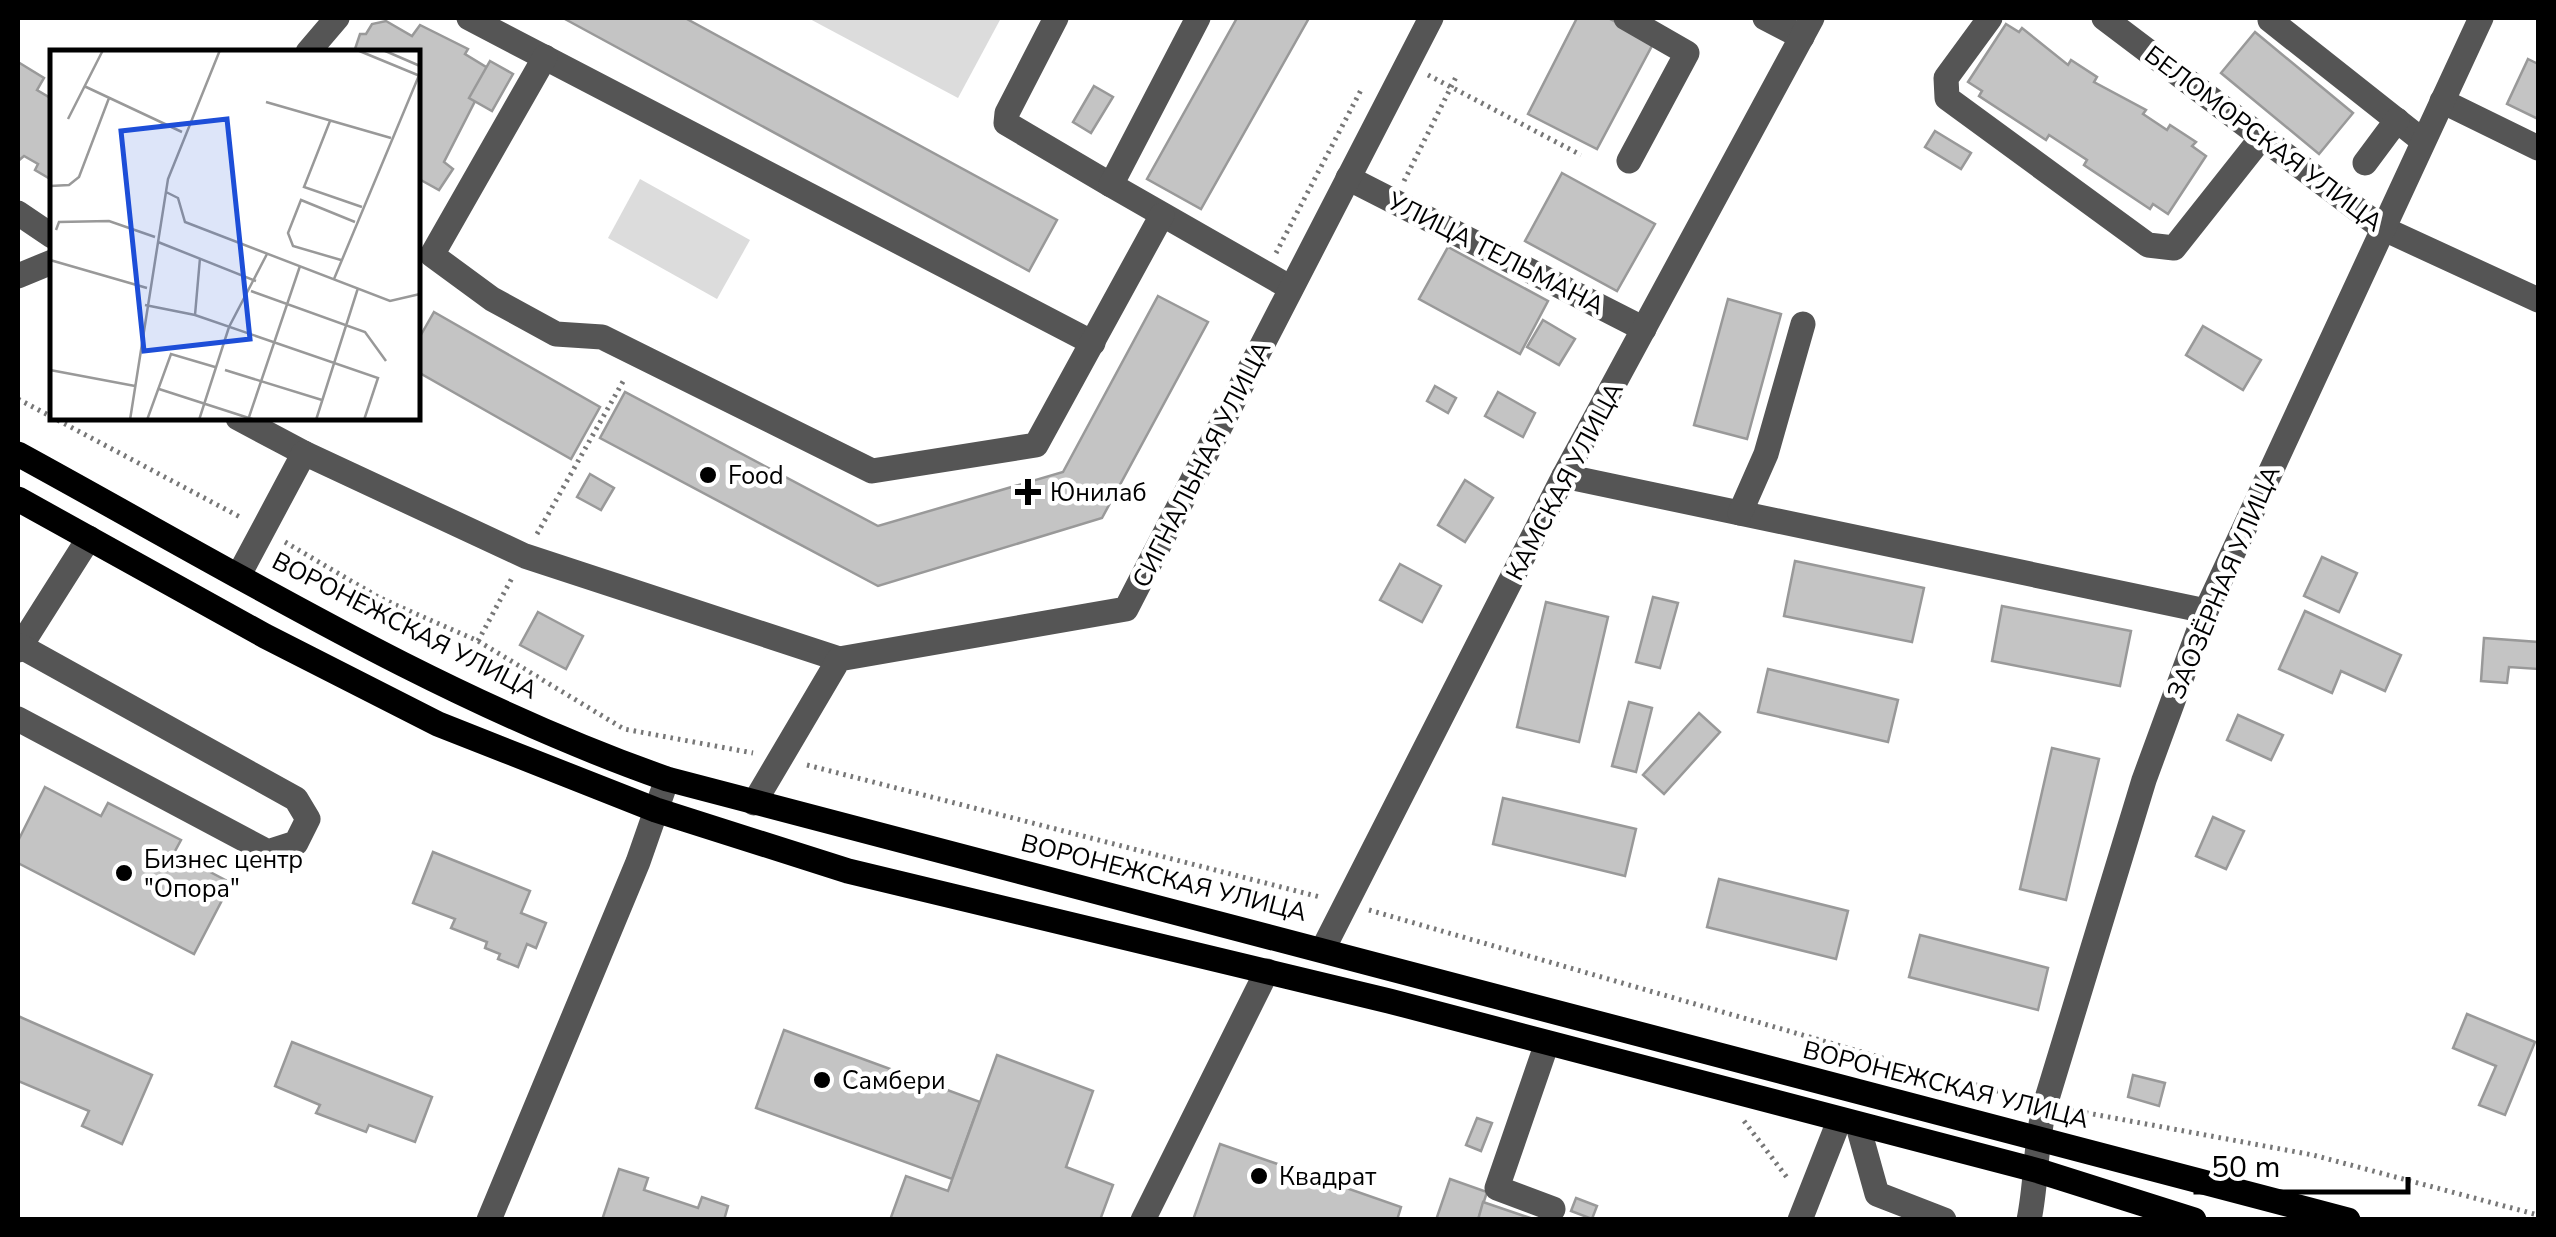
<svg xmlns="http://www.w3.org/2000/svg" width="2556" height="1237" font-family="'Nunito Sans',sans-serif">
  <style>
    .green { fill: #dcdcdc }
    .building { fill: #c4c4c4; stroke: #999; stroke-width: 2.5 }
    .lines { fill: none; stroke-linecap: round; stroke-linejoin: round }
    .path { stroke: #777; stroke-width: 5; stroke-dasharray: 2.5 5; stroke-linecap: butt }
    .minor { stroke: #555; stroke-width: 25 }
    .major { stroke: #000; stroke-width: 25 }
    .poi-dot { fill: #000; stroke: #fff; stroke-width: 4 }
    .labels { text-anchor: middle; stroke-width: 9; stroke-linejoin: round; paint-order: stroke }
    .street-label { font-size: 25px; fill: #000; stroke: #fff }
    .poi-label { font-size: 25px; fill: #000; stroke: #fff; text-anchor: start }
    .inset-road { fill: none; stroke: #999; stroke-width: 2.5 }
    .view { fill: #1d4ed8; fill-opacity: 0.15; stroke: #1d4ed8; stroke-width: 5 }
    .inset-edge { fill: none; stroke: #000; stroke-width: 5 }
  </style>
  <rect width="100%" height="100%" fill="#fff"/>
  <g class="green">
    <path d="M808,18H1001L958,98Z"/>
    <path d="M640,179L750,240L717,299L608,238Z"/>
  </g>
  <g class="building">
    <path d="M563,18H685L1057,220L1029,271Z"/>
    <path d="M1237,18H1309L1201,209L1147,179Z"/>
    <path d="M1577,18H1608L1654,42L1597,149L1528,114Z"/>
    <path d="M386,21L412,36L420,25L468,49L465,54L491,70L444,162L453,169L439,190L419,179L418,182V52H354L360,34H366L372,24Z"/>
    <path d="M2006,24L2019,32L2022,28L2068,65L2071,60L2097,77L2094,82L2146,110L2143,114L2167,130L2170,125L2196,142L2192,146L2206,156L2168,214L2153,204L2150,209L2084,165L2087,160L2049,135L2046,140L1979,96L1982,91L1968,82Z"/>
    <path d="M2255,32L2353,113L2319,154L2221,73Z"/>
    <path d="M2528,59L2538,64V119L2507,104Z"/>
    <path d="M490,61L513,74L492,111L469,98Z"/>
    <path d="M18,62L44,78L37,90L52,99V180L35,170L38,164L24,156L18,161Z"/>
    <path d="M1094,86L1113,97L1091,133L1073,122Z"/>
    <path d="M1935,131L1971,153L1961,169L1925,147Z"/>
    <path d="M1562,173L1655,224L1617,291L1525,241Z"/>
    <path d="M1448,247L1548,301L1520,354L1419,299Z"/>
    <path d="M1158,296L1208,322L1102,518L878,586L600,438L625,392L878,526L1063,472Z"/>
    <path d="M1728,299L1781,314L1747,439L1694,425Z"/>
    <path d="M434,312L600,407L571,459L418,372V340Z"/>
    <path d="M1543,320L1575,339L1559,365L1527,347Z"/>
    <path d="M2203,326L2261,360L2243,390L2186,355Z"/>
    <path d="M1435,386L1456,398L1448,413L1427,401Z"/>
    <path d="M1498,392L1535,413L1523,437L1485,416Z"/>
    <path d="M590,474L614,488L601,510L577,497Z"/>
    <path d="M1465,480L1493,498L1465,542L1438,525Z"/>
    <path d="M2322,557L2357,573L2339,612L2304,596Z"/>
    <path d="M1795,561L1924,588L1912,642L1784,616Z"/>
    <path d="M1400,564L1441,586L1422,622L1380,600Z"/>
    <path d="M1653,597L1678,603L1660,668L1636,662Z"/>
    <path d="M1546,602L1608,617L1579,742L1517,727Z"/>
    <path d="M2002,606L2131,631L2120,686L1992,661Z"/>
    <path d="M2305,611L2401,655L2385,691L2341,671L2332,693L2279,669Z"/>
    <path d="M538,612L583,636L566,669L520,645Z"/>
    <path d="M2484,638L2538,642V669L2509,667L2507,683L2481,681Z"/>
    <path d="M1768,669L1898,700L1888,742L1758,712Z"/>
    <path d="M1629,702L1652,708L1636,772L1612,766Z"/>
    <path d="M1699,713L1720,732L1664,794L1643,775Z"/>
    <path d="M2238,715L2283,735L2271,760L2227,740Z"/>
    <path d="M2052,748L2099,759L2066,900L2020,889Z"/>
    <path d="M45,787L101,816L108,803L181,840L174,853L231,883L194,954L18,863V841Z"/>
    <path d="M1503,798L1636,829L1625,876L1493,844Z"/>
    <path d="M2213,817L2244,831L2226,869L2196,856Z"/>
    <path d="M433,852L530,891L521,913L546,923L536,948L527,944L518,967L498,959L500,954L485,948L487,942L451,928L455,919L413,903Z"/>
    <path d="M1719,879L1848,911L1836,959L1707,927Z"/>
    <path d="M1920,935L2048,968L2038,1010L1909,977Z"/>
    <path d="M2467,1014L2535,1042L2505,1115L2479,1105L2496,1066L2453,1048Z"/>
    <path d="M18,1016L152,1075L122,1144L82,1126L89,1111L18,1081Z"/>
    <path d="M784,1030L980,1102L952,1179L756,1108Z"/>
    <path d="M292,1042L432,1097L415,1142L369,1125L366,1132L316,1113L320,1105L275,1086Z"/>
    <path d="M997,1055L1093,1091L1066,1167L1113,1185L1100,1220H890L906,1176L948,1191Z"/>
    <path d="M2133,1075L2165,1083L2159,1106L2128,1097Z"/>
    <path d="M1477,1118L1492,1123L1481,1151L1466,1145Z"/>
    <path d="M1220,1144L1401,1207L1397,1220H1193Z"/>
    <path d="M619,1169L648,1178L644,1190L698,1208L702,1197L728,1206L724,1220H602Z"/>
    <path d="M1450,1179L1487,1192L1478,1220H1436Z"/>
    <path d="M1576,1198L1597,1206L1592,1219L1571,1211Z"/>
    <path d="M1483,1202L1536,1220H1478Z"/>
  </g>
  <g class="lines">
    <g class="path">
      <path d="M1428,75L1581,155"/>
      <path d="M1404,181L1456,77"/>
      <path d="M1276,253L1361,90"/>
      <path d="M18,399L240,517"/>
      <path d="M537,534L625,378"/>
      <path d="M285,542L380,598L478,641L624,729L753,753"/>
      <path d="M478,641L512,578"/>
      <path d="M807,765L1320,897"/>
      <path d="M1369,910L2021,1098"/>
      <path d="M2071,1110L2313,1155L2538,1215"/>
      <path d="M1744,1121L1789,1180"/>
    </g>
    <g class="minor">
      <path d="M469,18L1093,343"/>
      <path d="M1056,18L1007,113L1006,123L1111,185"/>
      <path d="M1198,18L1111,185L1291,288"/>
      <path d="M1626,18L1687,53L1629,161"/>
      <path d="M1765,18L1802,37"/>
      <path d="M1990,18L1946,78L1947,98L2148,245L2174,248L2262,137"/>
      <path d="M2104,18L2382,228L2538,300"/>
      <path d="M2270,20L2423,141"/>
      <path d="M308,52L337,18"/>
      <path d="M545,57L432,255L492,299L556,334L602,337L872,471L1036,445L1162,215"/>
      <path d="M2442,101L2538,148"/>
      <path d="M2365,163L2397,120"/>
      <path d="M1348,178L1644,329"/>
      <path d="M18,213L52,236"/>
      <path d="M18,276L52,262"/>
      <path d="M238,418L304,453"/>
      <path d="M1564,476L2206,611"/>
      <path d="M1740,513L1766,454L1803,324"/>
      <path d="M240,573L304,453L525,556L839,659"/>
      <path d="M18,650L89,538"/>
      <path d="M18,719L268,852L296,843L308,819L296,799L20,646"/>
      <path d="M754,803L839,659L1126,609L1431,18"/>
      <path d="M1323,949L1564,476L1812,18"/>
      <path d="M1547,1043L1497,1188L1553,1209"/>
      <path d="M1858,1126L1877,1194L1944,1220"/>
      <path d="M489,1220L638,862L667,779"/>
      <path d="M1143,1220L1267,971"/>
      <path d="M1800,1220L1839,1121"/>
      <path d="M2029,1220C2037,1181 2035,1143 2045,1105L2144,780L2206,611L2481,18"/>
    </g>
    <g class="major">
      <path d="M18,454C229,569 439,699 667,779L2348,1220"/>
      <path d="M18,499L265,636L438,724L656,810L848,871L1389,1001L2039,1171L2194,1220"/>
    </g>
  </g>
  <g class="poi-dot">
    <circle cx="708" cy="475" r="10"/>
    <path d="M1023 477h10v10h10v10h-10v10h-10v-10h-10v-10h10z"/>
    <circle cx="124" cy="873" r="10"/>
    <circle cx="822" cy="1080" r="10"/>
    <circle cx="1259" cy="1176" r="10"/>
  </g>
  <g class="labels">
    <g class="street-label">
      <text transform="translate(2264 138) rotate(37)" y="9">БЕЛОМОРСКАЯ УЛИЦА</text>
      <text transform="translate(1496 253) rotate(27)" y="9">УЛИЦА ТЕЛЬМАНА</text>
      <text transform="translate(1201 464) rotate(-63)" y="9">СИГНАЛЬНАЯ УЛИЦА</text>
      <text transform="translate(1564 481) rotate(-62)" y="9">КАМСКАЯ УЛИЦА</text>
      <text transform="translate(2223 582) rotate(-67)" y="9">ЗАОЗЁРНАЯ УЛИЦА</text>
      <text transform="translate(405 625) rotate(27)" y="9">ВОРОНЕЖСКАЯ УЛИЦА</text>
      <text transform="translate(1164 877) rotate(14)" y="9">ВОРОНЕЖСКАЯ УЛИЦА</text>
      <text transform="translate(1946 1084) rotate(14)" y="9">ВОРОНЕЖСКАЯ УЛИЦА</text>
    </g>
    <g class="poi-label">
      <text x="728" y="484">Food</text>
      <text x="1050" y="501">Юнилаб</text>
      <text x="144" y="868">Бизнес центр<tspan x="144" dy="29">"Опора"</tspan></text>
      <text x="842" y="1089">Самбери</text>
      <text x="1279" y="1185">Квадрат</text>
    </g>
  </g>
  <g transform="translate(50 50)">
    <rect width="370" height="370" fill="#fff"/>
    <path class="inset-road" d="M307,0L370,26M333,0L370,16M34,36L132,82M216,52L341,88M18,69L53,0M280,71L254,137L312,157M0,136L19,135L29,127L59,48M116,142L128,148L135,172L340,251L370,244M6,180L9,172L59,171L105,187M108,192L206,231M0,210L97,238M291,210L243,196L238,183L251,150L305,172M284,229L370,23M201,241L315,282L336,311M95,255L145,265L328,328L314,370M145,265L150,208M0,320L85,336M175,320L272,350M109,339L205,370M80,370L118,129L170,0M97,370L121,304L165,317M149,370L179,277L217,204M198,370L250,216M266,370L308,238"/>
    <path class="view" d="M177,69L200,289L94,301L71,81Z"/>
    <rect width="370" height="370" class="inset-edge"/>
  </g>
  <rect width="2556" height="1237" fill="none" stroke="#000000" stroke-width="40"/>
  <path d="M2196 1177v15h212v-15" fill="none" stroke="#000000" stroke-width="5"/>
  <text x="2211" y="1177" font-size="30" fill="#000000" stroke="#ffffff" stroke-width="8" paint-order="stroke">50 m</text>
</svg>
